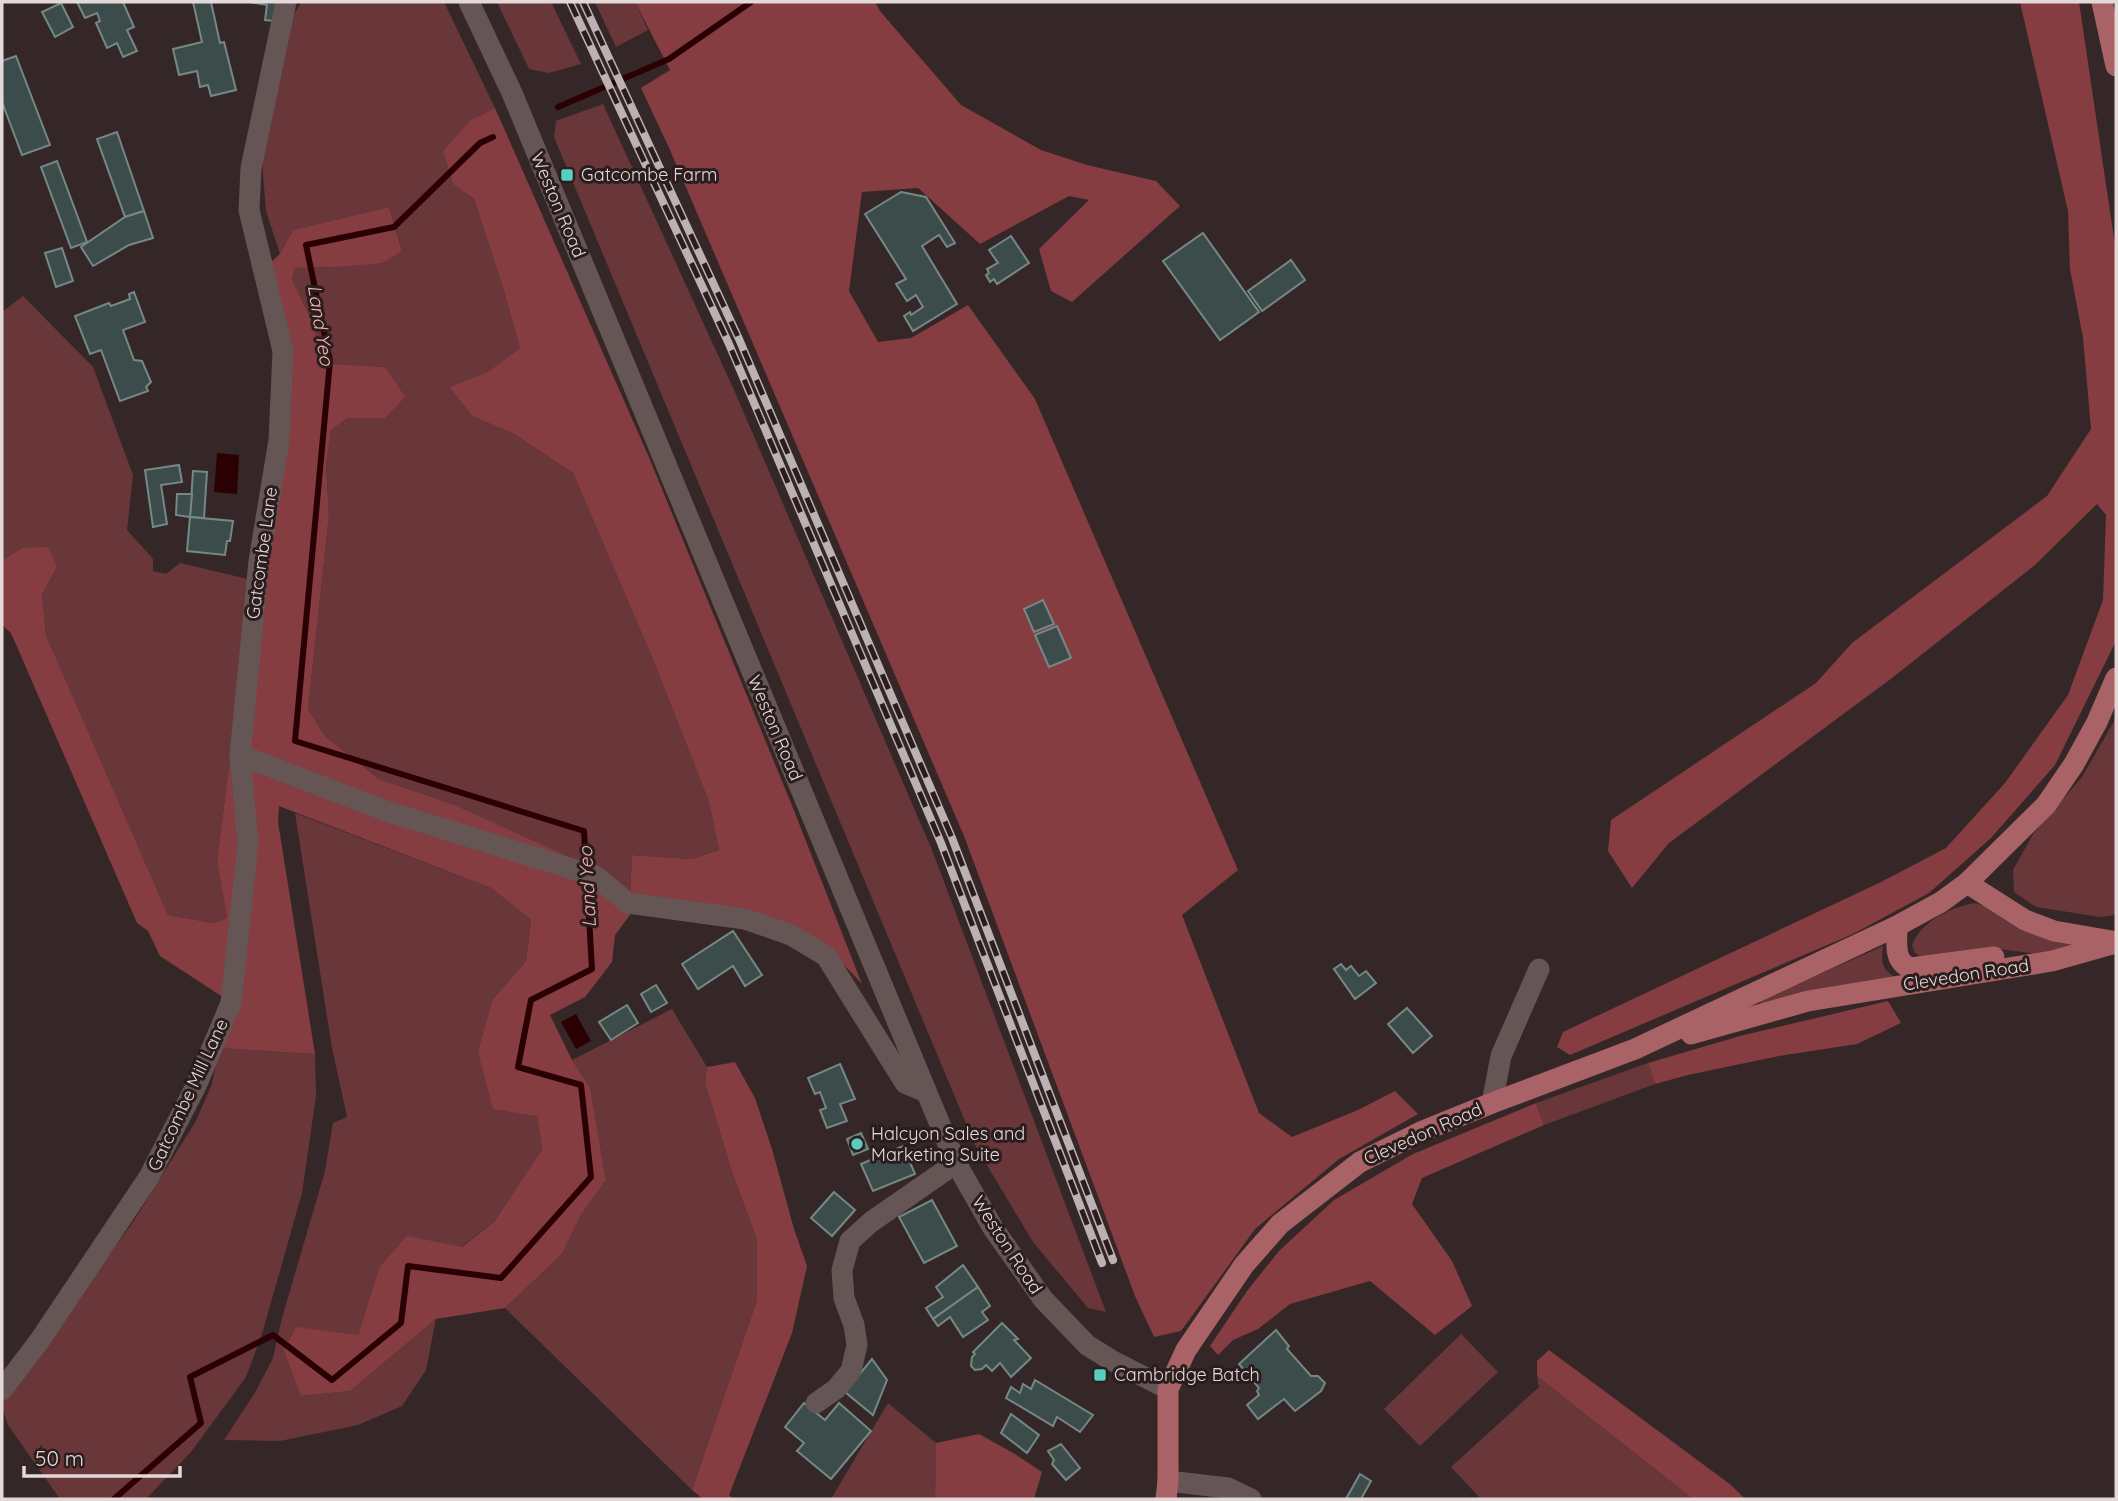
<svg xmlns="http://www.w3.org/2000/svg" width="2118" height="1501" font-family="Quicksand,sans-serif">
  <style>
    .green { fill: #693739 }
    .forest { fill: #853d41 }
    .water { fill: #2a0003 }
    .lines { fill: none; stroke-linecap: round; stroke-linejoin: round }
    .stream { stroke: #2a0003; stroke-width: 6 }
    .building { fill: #3c4c4a; stroke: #768885; stroke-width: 2 }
    .minor { stroke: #655555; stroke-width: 21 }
    .major { stroke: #a96366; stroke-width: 21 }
    .rail-casing { stroke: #bdb2b2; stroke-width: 8 }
    .rail { stroke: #2b1d1d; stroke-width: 5; stroke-dasharray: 16; stroke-linecap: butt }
    .poi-dot { fill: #57cec1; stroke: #2b1d1d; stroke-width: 2.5 }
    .labels { text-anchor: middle; stroke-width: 6; stroke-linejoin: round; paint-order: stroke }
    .poi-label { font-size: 18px; fill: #e3d9d9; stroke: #2b1d1d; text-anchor: start }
    .street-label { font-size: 18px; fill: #e3d9d9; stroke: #2b1d1d }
    .water-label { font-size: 19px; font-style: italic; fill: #f3b1b1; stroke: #2b1d1d }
  </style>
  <rect width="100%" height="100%" fill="#352727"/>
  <g class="green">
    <path d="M302,2H444L495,108L471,120L454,185L474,199L503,288L520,348L489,372L449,387L472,416L514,434L573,473L654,662L709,802L719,850L691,859L632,855L630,896L452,804L379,779L325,736L308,709L329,515L326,466L331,430L348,418H385V367L319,363L315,328L292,279L295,268L337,267L402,250L389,207L293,230L280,254L266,211L262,162L292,17Z"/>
    <path d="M497,2H551L581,64L549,73L529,69Z"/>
    <path d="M595,2H635L648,30L616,47Z"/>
    <path d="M603,104L734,390L932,850L1106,1312L1088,1308L1033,1242L975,1145L554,137L556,121Z"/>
    <path d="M23,296L93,367L133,475L127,530L153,559V571L166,574L180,563L252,580L217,862L227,918L214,923L168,915L46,635L42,595L57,567L22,548L2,560V312Z"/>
    <path d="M2116,718V915L2100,917L2036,907L2014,892L2013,870L2033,834L2082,777Z"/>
    <path d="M295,813L491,888L531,920L526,961L493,999L537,1116L542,1149L494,1222L461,1247L379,1268L358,1335L284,1351L302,1396L350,1391L436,1319L426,1370L402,1406L358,1425L280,1441L224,1440L256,1391L273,1358L282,1318L325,1171L333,1123L347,1117L332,1048Z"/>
    <path d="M1974,903L1990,907L2085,943L2039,954L1991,948L1923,958L1915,953L1912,945C1921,921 1950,908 1974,903Z"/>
    <path d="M1883,946C1881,961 1881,968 1894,977L1760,1004L1762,1000Z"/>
    <path d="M672,1009L707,1067L705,1083L732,1172L757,1240V1300L692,1490L505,1308L562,1254L581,1215L606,1180L590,1087L572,1060Z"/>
    <path d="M219,1048L315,1054L316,1096L302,1193L262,1334L246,1377L191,1452L146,1499H60L8,1425L2,1406L7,1393L45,1344L133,1222L196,1121L212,1084Z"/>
    <path d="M1648,1063L1655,1084L1544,1125L1536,1103Z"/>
    <path d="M1461,1334L1498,1372L1420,1446L1384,1409Z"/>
    <path d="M1537,1376L1693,1499H1481L1451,1467L1539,1387Z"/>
    <path d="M888,1403L936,1443L935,1499H831Z"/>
  </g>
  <g class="forest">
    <path d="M635,2H875L880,11L961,105L1041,150L1087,165L1156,181L1180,206L1072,302L1051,291L1039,249L1089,200L1069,196L980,244L918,188L862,192L849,291L878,342L911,338L968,305L1035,399L1238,870L1182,915L1259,1113L1292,1137L1358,1110L1395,1091L1418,1114L1339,1159L1255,1229L1181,1331L1154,1337L1135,1296L964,836L670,150L641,88L670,70Z"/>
    <path d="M2020,2H2079L2116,252V636L2114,645L2055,765L1991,838L1929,893L1853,934L1570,1055L1557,1047L1563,1032L1881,882L1946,848L2005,783L2068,695L2103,600L2106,515L2097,504L2035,565L1892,678L1669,843L1632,888L1608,851L1611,820L1816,683L1852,643L2047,496L2091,429L2083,338L2070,269L2068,211Z"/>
    <path d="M495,108L648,455L791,803L862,984L830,950L630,896L632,855L691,859L719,850L709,802L654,662L573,473L514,434L472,416L449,387L488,372L520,348L503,288L474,199L454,185L443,151L471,120Z"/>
    <path d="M389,207L402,251L382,263L337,267L295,268L292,279L315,328L319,363L385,367L405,397L385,418H348L331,430L326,466L329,515L308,709L325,736L379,779L452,804L580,862L617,887L630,915L615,935L612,962L585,997L550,1015L572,1060L590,1087L606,1180L581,1215L562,1254L505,1308L436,1319L350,1391L301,1396L284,1351L296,1327L358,1335L379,1268L407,1236L462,1247L494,1222L542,1149L537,1116L493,1109L478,1052L493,999L526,961L531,920L491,888L279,806L278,822L315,1054L219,1048L235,1005L160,956L148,931L137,923L11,633L2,625V560L22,548L48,547L57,567L42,595L46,635L168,915L214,923L227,918L217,862L275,394L270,263L280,254L293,230Z"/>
    <path d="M1888,1001L1901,1023L1857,1044L1779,1056L1688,1075L1655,1084L1648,1063L1740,1036Z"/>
    <path d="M735,1062L755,1098L772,1149L794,1229L807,1266L792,1333L729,1495L734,1499H703L692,1490L757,1300V1240L732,1172L705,1083L707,1067Z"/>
    <path d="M1536,1103L1544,1125L1422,1178L1412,1204L1452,1261L1472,1306L1435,1335L1370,1281L1290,1304L1258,1329L1233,1340L1218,1355L1210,1346L1247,1291L1279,1251L1334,1200L1413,1154Z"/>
    <path d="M1549,1350L1731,1485L1745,1499H1693L1537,1376V1361Z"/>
    <path d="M979,1434L1015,1454L1042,1472L1034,1499H935L936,1443Z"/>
  </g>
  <g class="water">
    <path d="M217,453L239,455L237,494L214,492Z"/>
    <path d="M576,1014L591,1041L576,1049L561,1022Z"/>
  </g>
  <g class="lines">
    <g class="stream">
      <path d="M558,107L669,59L751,2"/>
      <path d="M114,1499L201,1423L190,1377L273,1335L332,1380L401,1323L408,1266L501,1278L591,1177L581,1085L518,1067L531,1000L592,969L584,831L295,741L330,361L306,245L394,227L480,143L493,137"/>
    </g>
  </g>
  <g class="building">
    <path d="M77,2H123L134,27L127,30L137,51L123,57L117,43L107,48L96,23L100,21L97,13L85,18Z"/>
    <path d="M193,2H211L220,43L224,42L236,90L211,96L208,85L200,87L197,71L179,75L173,49L202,42Z"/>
    <path d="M249,2H277L274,21L265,20L267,5Z"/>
    <path d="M61,3L73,27L55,37L42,12Z"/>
    <path d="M16,56L50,145L22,155L2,102V61Z"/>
    <path d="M117,132L144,211L125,217L97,139Z"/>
    <path d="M57,161L87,242L71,248L41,167Z"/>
    <path d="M901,192L926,197L955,243L947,247L939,235L922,246L957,304L913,331L904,316L910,312L911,315L923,307L916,295L907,301L896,284L906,279L865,214Z"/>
    <path d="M144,211L153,238L129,245L93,266L81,247L125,217Z"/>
    <path d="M1203,233L1259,312L1220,340L1163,261Z"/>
    <path d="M1011,236L1029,263L997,284L994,279L990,282L986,275L989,273L987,269L998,263L989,250Z"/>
    <path d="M62,248L73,281L56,287L45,253Z"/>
    <path d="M1291,260L1305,280L1262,311L1248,291Z"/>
    <path d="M134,292L145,322L123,330L134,360L142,361L151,382L146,387L148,391L120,401L101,350L90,354L75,316L109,303L111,306L130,299L129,294Z"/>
    <path d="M179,465L182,482L161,485L167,524L153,527L145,470Z"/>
    <path d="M193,471L207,472L204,518L190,517Z"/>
    <path d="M177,494H192L190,517L176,515Z"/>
    <path d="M190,517L233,521L230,541H227L225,555L187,551Z"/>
    <path d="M1043,600L1054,624L1034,632L1024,609Z"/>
    <path d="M1057,626L1071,658L1049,667L1035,635Z"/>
    <path d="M733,931L762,975L745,986L733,966L698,989L682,964Z"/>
    <path d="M1341,964L1346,970L1351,966L1359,976L1366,971L1376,983L1355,999L1334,969Z"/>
    <path d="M656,985L667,1003L651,1012L641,994Z"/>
    <path d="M627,1005L638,1023L611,1040L599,1022Z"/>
    <path d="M1407,1008L1432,1036L1413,1053L1388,1024Z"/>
    <path d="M840,1064L855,1099L840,1104L847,1121L827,1128L820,1110L826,1108L820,1092L815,1094L808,1078Z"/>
    <path d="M861,1133L868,1149L853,1155L847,1139Z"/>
    <path d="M903,1146L915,1174L873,1191L861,1164Z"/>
    <path d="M834,1192L855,1210L832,1236L811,1218Z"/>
    <path d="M932,1200L957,1246L924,1263L899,1217Z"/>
    <path d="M963,1265L978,1287L933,1319L926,1308L943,1297L936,1287Z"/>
    <path d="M978,1287L990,1306L982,1312L988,1320L963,1337L950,1317L938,1326L933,1319Z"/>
    <path d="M1002,1323L1018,1339L1014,1340L1031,1358L1011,1377L1000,1363L992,1371L986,1365L982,1369L975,1370L971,1366L972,1357L975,1354L973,1352Z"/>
    <path d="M1276,1330L1289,1346L1287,1349L1311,1376H1318L1325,1383L1321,1391L1295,1411L1284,1399L1258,1419L1247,1405L1259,1395L1257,1391L1259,1388L1239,1364Z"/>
    <path d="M872,1359L887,1380L873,1415L845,1392Z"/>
    <path d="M1035,1380L1093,1415L1080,1432L1057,1417L1053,1426L1006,1398L1011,1387L1020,1393L1023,1384L1031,1389Z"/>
    <path d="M804,1403L825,1420L839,1403L871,1431L831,1479L797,1451L804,1443L785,1427Z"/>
    <path d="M1011,1414L1039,1435L1027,1453L1001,1433Z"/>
    <path d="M1061,1444L1080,1468L1066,1480L1052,1464L1054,1460L1048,1451Z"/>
    <path d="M1360,1474L1371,1481L1361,1499H1346Z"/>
  </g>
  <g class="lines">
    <g class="minor">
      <path d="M469,2L512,93L956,1163L993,1228L1043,1299L1087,1345L1111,1360L1168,1389"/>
      <path d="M240,755L386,811L595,876L628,903L745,919L791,935L826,956L905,1083L926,1092"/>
      <path d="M1492,1103L1501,1056L1539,969"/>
      <path d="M2,1390L40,1340L149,1177L196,1086L231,1003L248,843L240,755L259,561L279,440L283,351L249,210L251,168L286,2"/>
      <path d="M816,1403L836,1389L851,1371L857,1345L854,1325L844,1298L842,1270L850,1241L871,1222L956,1163"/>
      <path d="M1168,1481L1228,1488L1251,1499"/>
    </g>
    <g class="major">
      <path d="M2102,2L2116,66"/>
      <path d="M1967,883L2025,920L2054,931L2112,941"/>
      <path d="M1897,926C1897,942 1893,962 1911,968L1994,957"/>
      <path d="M1691,1034L1808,1001L2052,961L2116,943"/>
      <path d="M1166,1499L1168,1481V1389L1186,1350L1244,1265L1280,1224L1360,1162L1423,1131L1492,1103L1635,1049L1897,926L1941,902L1967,883L2046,805L2074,764L2097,722L2116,678"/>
    </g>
    <defs>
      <g id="rail">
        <path d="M570,2L729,344L941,843L1102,1263"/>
        <path d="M583,2L739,339L952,838L1113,1260"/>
      </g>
    </defs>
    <use href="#rail" class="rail-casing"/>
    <use href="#rail" class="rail"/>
  </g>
  <g class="poi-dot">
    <rect x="560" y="168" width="14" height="14" rx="3.5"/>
    <circle cx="857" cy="1144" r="7"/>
    <rect x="1093" y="1368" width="14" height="14" rx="3.5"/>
  </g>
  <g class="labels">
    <g class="poi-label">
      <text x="581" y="181">Gatcombe Farm</text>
      <text x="871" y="1140">Halcyon Sales and<tspan x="871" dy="21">Marketing Suite</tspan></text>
      <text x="1114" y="1381">Cambridge Batch</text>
    </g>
    <g class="street-label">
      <text transform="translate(558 205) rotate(67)" y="6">Weston Road</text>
      <text transform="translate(262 553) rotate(-82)" y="6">Gatcombe Lane</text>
      <text transform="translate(775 728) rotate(67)" y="6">Weston Road</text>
      <text transform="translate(1966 975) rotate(-9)" y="6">Clevedon Road</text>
      <text transform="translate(188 1095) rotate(-65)" y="6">Gatcombe Mill Lane</text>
      <text transform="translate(1423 1134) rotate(-24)" y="6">Clevedon Road</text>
      <text transform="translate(1007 1245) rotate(57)" y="6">Weston Road</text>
    </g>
    <g class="water-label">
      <text transform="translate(321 325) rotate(81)" y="7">Land Yeo</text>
      <text transform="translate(587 887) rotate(-93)" y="7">Land Yeo</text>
    </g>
  </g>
  <rect width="2118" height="1501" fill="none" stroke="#e3d9d9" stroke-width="7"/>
  <path d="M24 1466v10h156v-10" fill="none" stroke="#e3d9d9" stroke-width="3.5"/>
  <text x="35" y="1466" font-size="21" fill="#e3d9d9" stroke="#2b1d1d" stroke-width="5" paint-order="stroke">50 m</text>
</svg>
